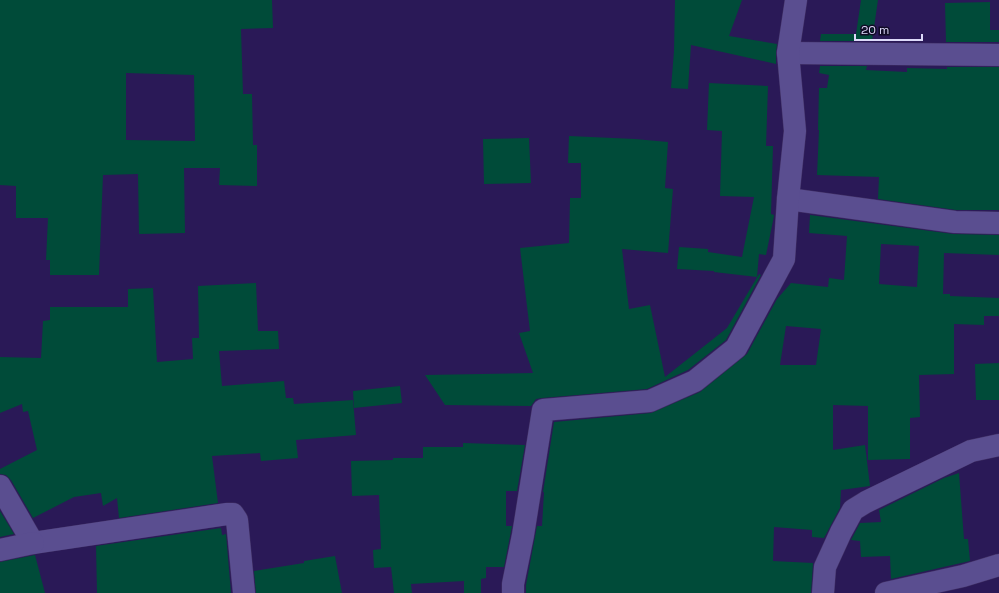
<svg xmlns="http://www.w3.org/2000/svg" width="999" height="593" font-family="'Space Grotesk',sans-serif">
  <style>
    .building { fill: #004b39; fill-rule: evenodd }
    .lines { fill: none; stroke-linecap: round; stroke-linejoin: round }
    .minor-casing { stroke: #403064; stroke-width: 23 }
    .minor { stroke: #5a4e90; stroke-width: 22 }
  </style>
  <rect width="100%" height="100%" fill="#2a1957"/>
  <g class="building">
    <path d="M0,0H272L273,28L241,29L243,94H252L253,145H257V186L219,185L220,168H184L185,233L139,234L138,174L103,175L99,275H50V260H46L48,218H16V186L0,185ZM126,73L194,75L195,141L126,140Z"/>
    <path d="M675,0H742L729,36L777,44L776,52V64L691,45L688,89L671,88L674,51Z"/>
    <path d="M861,0H878L872,41H820L821,34H856Z"/>
    <path d="M990,2V30H999V42H946L945,3Z"/>
    <path d="M820,66H867L866,70L907,72V68L947,69V67H999V210H956L878,199L879,177L817,175L819,130H818L819,88H827L829,75L819,73Z"/>
    <path d="M709,83L768,86L766,146H773L771,214L774,215V216L766,255L759,254L757,277L714,272V271L677,269L679,247L708,249V252L742,257L754,197L720,196L722,131L707,130Z"/>
    <path d="M569,136L635,139L668,142L665,188L673,189L668,253L622,249L629,309L650,305L665,377L727,328L759,274L761,275L726,340L688,370L647,389L542,398L536,399L531,406L445,405L425,375L533,373L519,333L530,331L520,248L569,243L570,198H581V163H568Z"/>
    <path d="M529,138L531,183L484,184L483,139Z"/>
    <path d="M810,215L953,234L999,235V255L944,253L943,294H950V296L999,298V316H984V325L954,324V374L919,375L920,417L910,418V459L868,460V406L833,405V450L865,445L870,486L841,490L840,508L824,538L812,537V530L774,527L773,561L813,563L811,593H526V585L537,526H542L544,492H543L554,422L651,413L700,392L747,354L777,299L791,283L828,287L829,278L844,280L847,236L809,233ZM881,244L919,246L917,287L879,284ZM786,326L821,329L816,365H780Z"/>
    <path d="M256,283L258,331H278L279,349L219,351L222,386L284,381L286,398H293L294,404L353,400L356,435L296,440L298,458L261,461L260,453L212,456L218,503L119,518L117,498L103,506L101,493L74,497L33,518L11,480L6,475L0,474V469L37,450L28,411L23,412L22,404L0,413V357L41,358L43,321L50,320V307H128V289L153,288L157,362L193,359L192,338H199L198,286Z"/>
    <path d="M999,363V400H976L975,364Z"/>
    <path d="M400,386L402,403L354,408L353,391Z"/>
    <path d="M463,443L525,445L517,491H506V526H512L504,567H486V578L481,579V593H464V581L411,584L412,593H394L391,567L374,568L373,550L381,549L379,495L352,496L351,461L393,460V458H423V447H463Z"/>
    <path d="M959,473L964,539H968L970,561L891,579L890,556L861,557L860,541L851,540L860,523L881,522L879,510L944,478Z"/>
    <path d="M0,511L14,534L0,537Z"/>
    <path d="M221,528L222,535L226,534L231,593H97L96,546Z"/>
    <path d="M35,555L45,593H0V562Z"/>
    <path d="M335,556L342,593H256L254,571L304,563V561Z"/>
  </g>
  <g class="lines">
    <defs>
      <g id="minor">
        <path d="M788,53L999,55"/>
        <path d="M788,199L955,222L999,223"/>
        <path d="M0,486L33,543L227,514H233L237,520L244,593"/>
        <path d="M0,550L33,543"/>
        <path d="M513,593V584L523,535L543,410L650,401L695,381L736,348L784,259L788,199L795,131L788,53L796,0"/>
        <path d="M823,593L825,567L841,532L853,510L866,502L971,451L999,445"/>
        <path d="M886,593L963,576L999,565"/>
      </g>
    </defs>
    <use href="#minor" class="minor-casing"/>
    <use href="#minor" class="minor"/>
  </g>
  <path d="M855 34v6h67v-6" fill="none" stroke="#dddaf9" stroke-width="2"/>
  <text x="861" y="34" font-size="12" fill="#dddaf9" stroke="#110b26" stroke-width="3" paint-order="stroke">20 m</text>
</svg>
